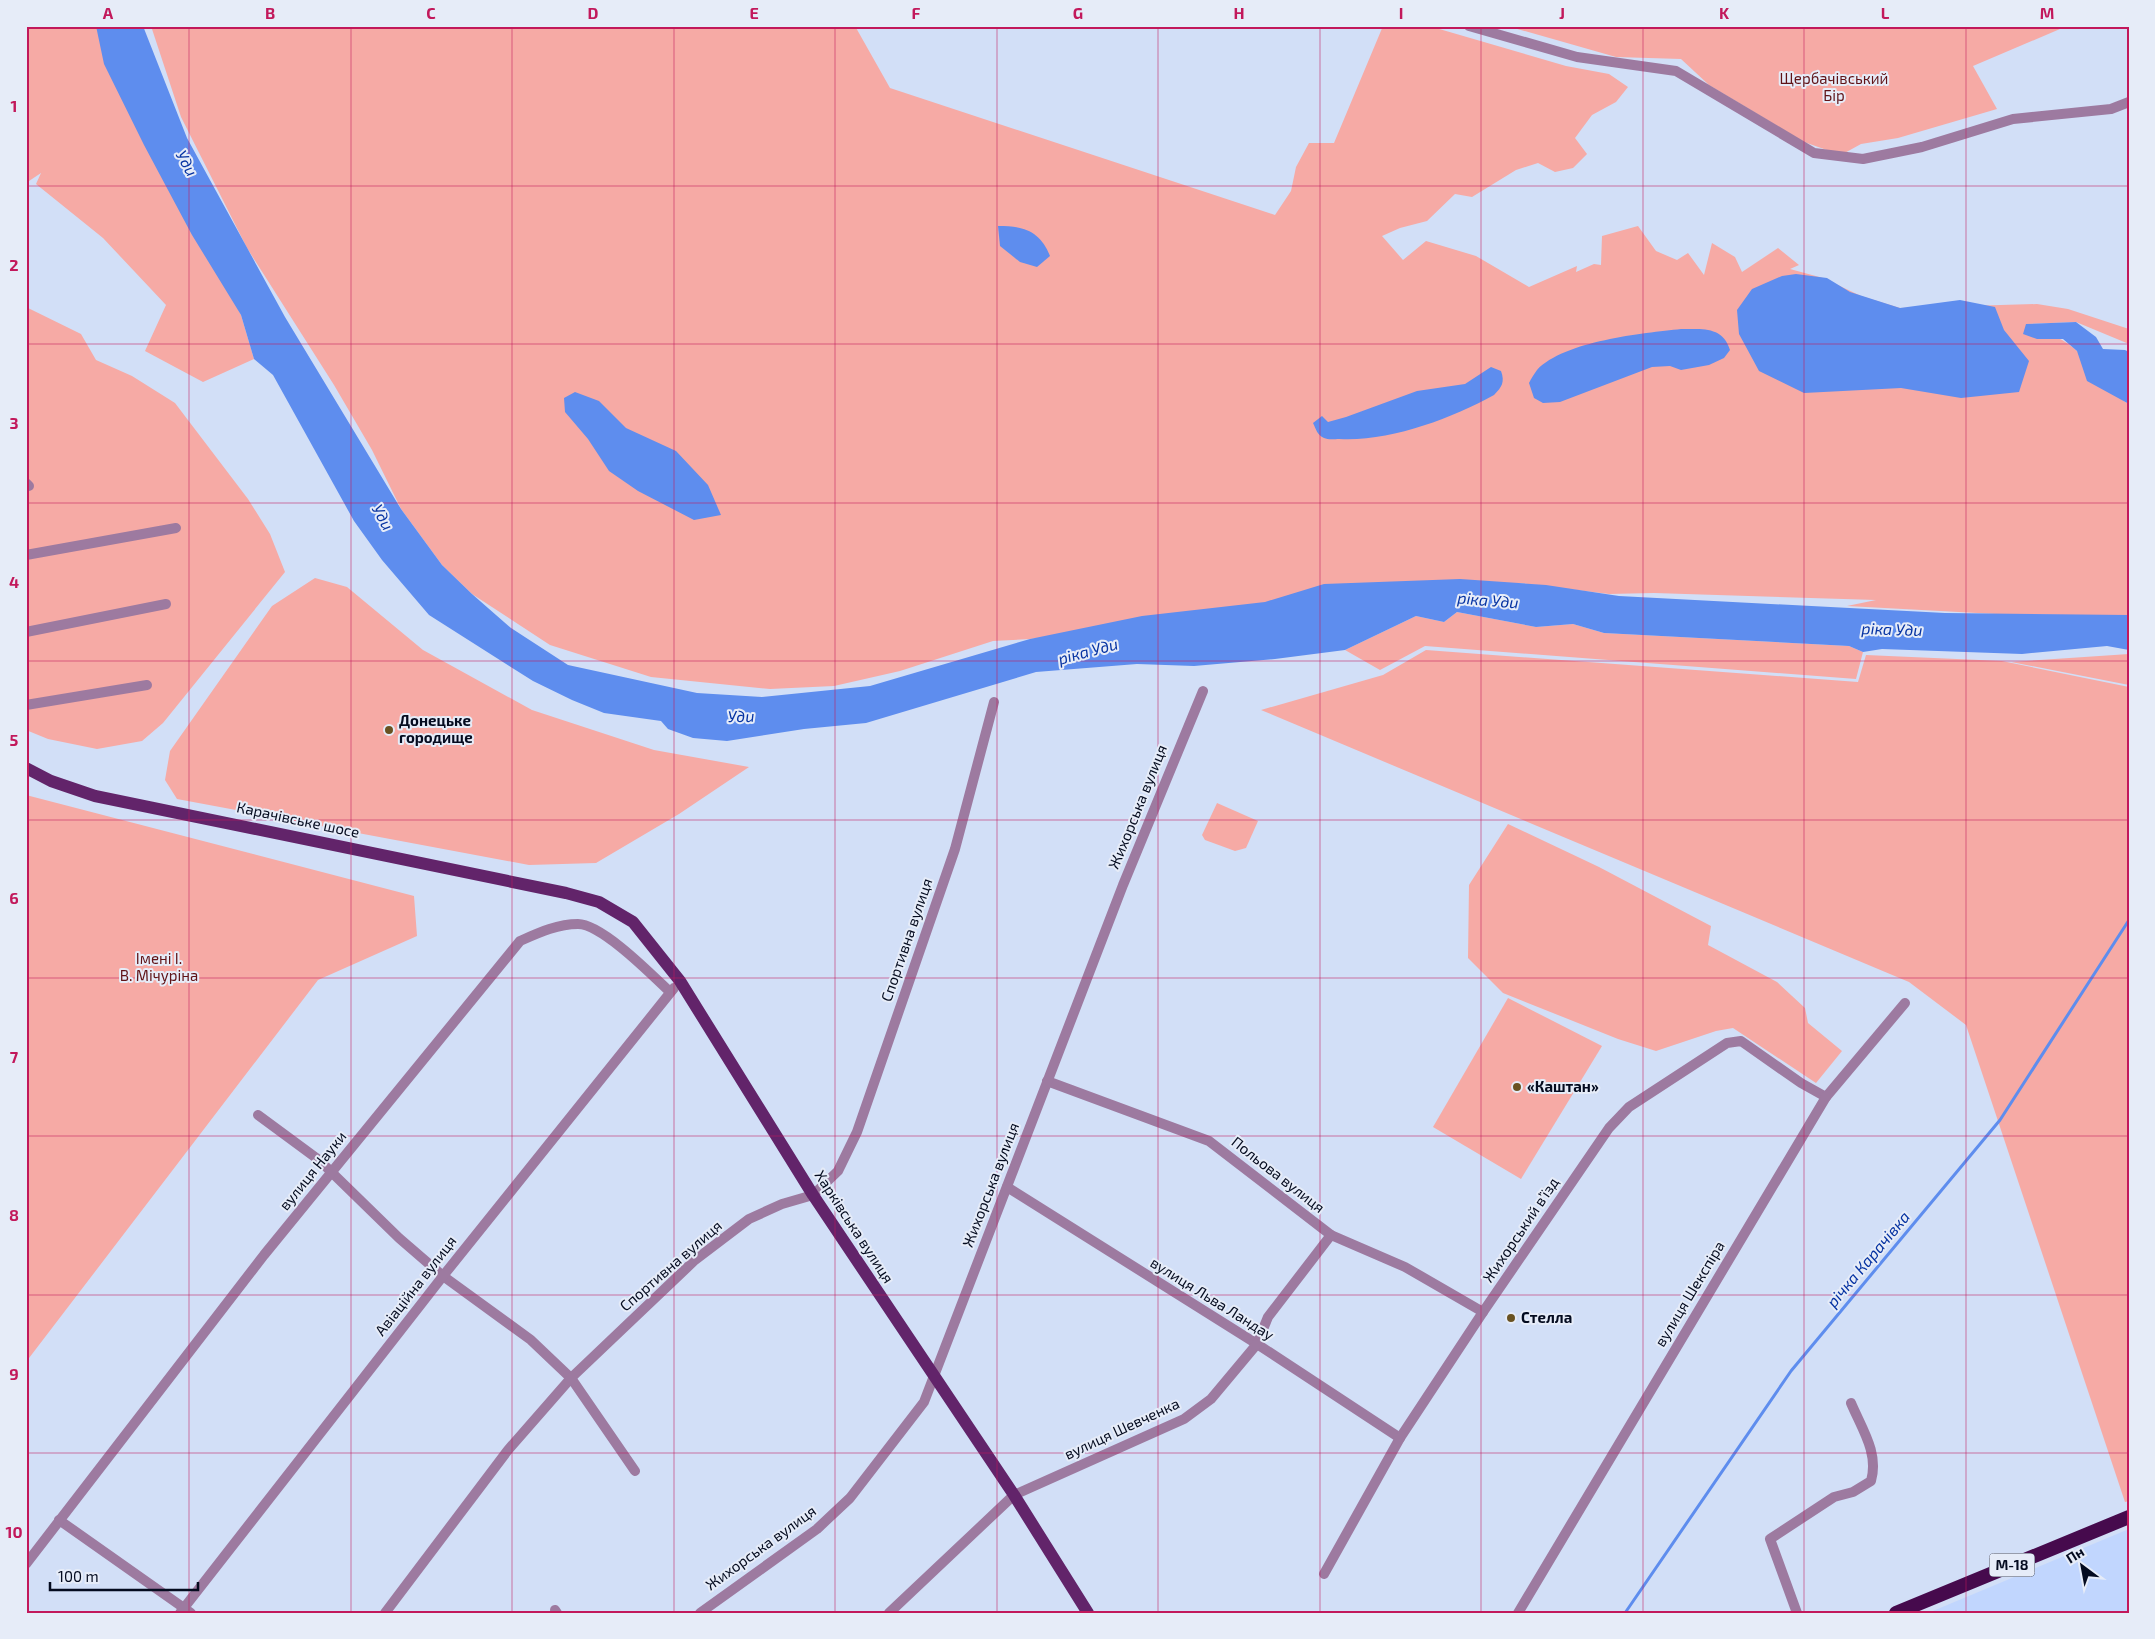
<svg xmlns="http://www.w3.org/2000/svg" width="2155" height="1639" font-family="'Exo 2',sans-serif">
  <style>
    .built { fill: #c1d6fe }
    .green { fill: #f6aaa5 }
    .water { fill: #5e8dee }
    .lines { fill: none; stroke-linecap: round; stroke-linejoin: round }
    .stream { stroke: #5e8dee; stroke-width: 3 }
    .minor { stroke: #9d7aa0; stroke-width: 10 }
    .major { stroke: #62246a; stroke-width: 12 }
    .highway { stroke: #460a4d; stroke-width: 14 }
    .grid { fill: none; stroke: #c2185b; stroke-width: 1; stroke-opacity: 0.55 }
    .poi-dot { fill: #695222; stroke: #e6ecf8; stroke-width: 2 }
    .labels { text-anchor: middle; stroke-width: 4; stroke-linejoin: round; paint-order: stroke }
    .shield { fill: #e6ecf8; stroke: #484e60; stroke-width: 1 }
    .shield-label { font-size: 14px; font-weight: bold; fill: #040b1f }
    .park-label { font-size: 15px; fill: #601317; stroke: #e6ecf8 }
    .poi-label { font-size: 15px; font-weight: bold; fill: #040b1f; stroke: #e6ecf8; text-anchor: start }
    .street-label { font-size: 15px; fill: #040b1f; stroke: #e6ecf8 }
    .water-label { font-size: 16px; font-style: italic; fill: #0633a2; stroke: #e6ecf8 }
    .neatline { fill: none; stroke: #c2185b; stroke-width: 2 }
    .grid-label { font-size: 16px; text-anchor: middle; font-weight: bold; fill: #c2185b }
  </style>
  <rect width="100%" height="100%" fill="#d2dff7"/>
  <path class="built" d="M2129,1529V1613H1928Z"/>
  <g class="green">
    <path d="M26,26H98L241,315L254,359L203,382L145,351L166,305L103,238L36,184L41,173L26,183Z"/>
    <path d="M151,26H855L890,88L1275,215L1291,191L1296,167L1309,143H1334L1383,26H1429L1566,66L1609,74L1628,87L1616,102L1592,115L1575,138L1587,154L1573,168L1555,172L1538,163L1516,170L1472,197L1455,194L1427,221L1400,228L1382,236L1403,260L1426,241L1476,256L1529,287L1577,266L1576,272L1594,264L1601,265L1602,236L1638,226L1656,251L1677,260L1688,253L1704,275L1712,243L1735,257L1742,272L1778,248L1799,265L1790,269L1823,278L1861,296L1900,308L2037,304L2068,309L2129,329V344L2076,322L2027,324C2044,332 2064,338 2078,352C2095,369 2107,392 2129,404V616L1996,614L1847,606L1876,600L1654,593L1609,594L1520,583L1030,639L993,641L900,671L834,686L770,689L651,677L550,645L472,594L442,565L401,509L372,450L334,385L247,248L181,117Z"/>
    <path d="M1507,26H2067L1973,66L1997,109L1898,138L1861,144L1841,155L1804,142L1709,85L1681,59L1616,57Z"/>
    <path d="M26,307L81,334L96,360L132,376L175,403L248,499L270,534L285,572L163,723L142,741L97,749L48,739L26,730Z"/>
    <path d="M315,578L347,587L423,650L532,710L654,750L749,767L679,814L596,863L529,865L177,799L165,780L170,751L272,606Z"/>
    <path d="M1457,612L1536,627L1573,624L1604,633L1849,646L1863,652L1856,679L1425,646L1380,670L1345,650L1416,616L1444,622Z"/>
    <path d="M1426,650L1858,682L1866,655L2002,661L2129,687V1501L2125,1502L1966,1025L1909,982L1261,710L1383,675Z"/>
    <path d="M2129,654V685L2011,662Z"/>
    <path d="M26,795L414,896L417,936L318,980L26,1362Z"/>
    <path d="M1217,803L1258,821L1246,848L1235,851L1205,840L1202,835Z"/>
    <path d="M1508,824L1599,867L1711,926L1708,945L1777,982L1805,1008L1808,1023L1842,1051L1816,1083L1733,1028L1716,1031L1656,1051L1618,1039L1503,993L1468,958L1469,885Z"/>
    <path d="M1508,998L1602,1046L1521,1179L1433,1127Z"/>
  </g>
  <g class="water">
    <path d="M96,26H143L187,138L285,317L401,509L442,565L472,594L511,628L568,665L697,693L762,697L870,686L1030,639L1142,616L1265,602L1324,584L1460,579L1546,585L1619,596L1945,613L2129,615V650L2107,646L2022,654L1882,649L1863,652L1849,646L1604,633L1573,624L1536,627L1457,612L1444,622L1416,616L1345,650L1275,659L1194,666L1137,664L1036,672L866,723L804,729L727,741L693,738L668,729L661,721L604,713L572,700L533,681L429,615L382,560L354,521L273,375L254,359L241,315L192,235L144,145L104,64Z"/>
    <path d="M998,226C1024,226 1040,231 1050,256L1037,267L1020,262L1000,246Z"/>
    <path d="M1796,274L1827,278L1850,292L1900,308L1960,300L1995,307L2004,330L2029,361L2019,392L1961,398L1901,388L1804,393L1759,371L1739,334L1737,310L1752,289L1782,276Z"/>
    <path d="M2076,322L2096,337L2103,349L2125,350L2129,352V404L2087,381L2077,351L2063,339H2037L2023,334L2026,324Z"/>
    <path d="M1681,329C1702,329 1723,326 1730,350L1724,358L1709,365L1681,370L1670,366L1652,367L1560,402L1543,403L1534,398L1529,383C1531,379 1534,374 1537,370C1564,341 1643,333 1681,329Z"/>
    <path d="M1491,367L1501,371C1505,382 1502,387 1494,395C1450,419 1389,442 1339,439C1335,439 1328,440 1324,438C1317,435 1316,429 1313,423L1322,416L1328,422L1346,417L1417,391L1465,384Z"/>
    <path d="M575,392L599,401L626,428L676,451L708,485L721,515L694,520L638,491L609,471L588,439L565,412L564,398Z"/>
  </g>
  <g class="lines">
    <path class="stream" d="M1625,1613L1791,1371L2000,1120L2129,920"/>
    <g class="minor">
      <path d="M1469,26L1577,57L1676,71L1814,153L1863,159L1922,147L2013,119L2111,109L2129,102"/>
      <path d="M26,483L29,486"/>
      <path d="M26,555L176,528"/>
      <path d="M26,632L166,604"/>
      <path d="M26,705L147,685"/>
      <path d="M1047,1081L1209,1141L1331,1235L1405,1267L1483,1312"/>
      <path d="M258,1115L319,1160L399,1238L443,1276L531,1340L571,1378L635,1471"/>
      <path d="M1007,1187L1257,1344L1400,1438"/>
      <path d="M59,1520L191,1613"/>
      <path d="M26,1564L264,1255L520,941C538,933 557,924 578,924C602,924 653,976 670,992"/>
      <path d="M1324,1574L1400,1438L1483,1312L1609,1128L1629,1107L1727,1043L1741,1041L1801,1083L1826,1097"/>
      <path d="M555,1610L557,1613"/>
      <path d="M180,1613L443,1276L674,988"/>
      <path d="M385,1613L508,1450L571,1378L695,1260L749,1219L782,1204L813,1195L838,1171L857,1132L955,849L994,702"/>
      <path d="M700,1613L817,1529L850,1498L924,1402L1123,885L1203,691"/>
      <path d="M889,1613L1014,1495L1184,1419L1211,1399L1257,1344L1268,1317L1331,1235"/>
      <path d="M1518,1613L1826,1097L1905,1003"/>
      <path d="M1797,1613L1770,1539L1834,1497L1853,1492L1871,1481C1879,1453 1862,1429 1851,1403"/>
    </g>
    <path class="major" d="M26,768L51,781L95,796L566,893L599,902L633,922L680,981L813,1195L1014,1495L1088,1613"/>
    <path class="highway" d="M1896,1613L2129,1517"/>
  </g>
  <path class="grid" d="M189,26V1613M351,26V1613M512,26V1613M674,26V1613M835,26V1613M997,26V1613M1158,26V1613M1320,26V1613M1481,26V1613M1643,26V1613M1804,26V1613M1966,26V1613M26,186H2129M26,344H2129M26,503H2129M26,661H2129M26,820H2129M26,978H2129M26,1136H2129M26,1295H2129M26,1453H2129"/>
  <g class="poi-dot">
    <circle cx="389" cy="730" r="5"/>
    <circle cx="1517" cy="1087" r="5"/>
    <circle cx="1511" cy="1318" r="5"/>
  </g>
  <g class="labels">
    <rect class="shield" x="1989.5" y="1553.5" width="45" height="23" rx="4"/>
    <g class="shield-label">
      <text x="2012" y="1570">М-18</text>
    </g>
    <g class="park-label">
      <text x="1834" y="84">Щербачівський<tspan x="1834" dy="17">Бір</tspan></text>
      <text x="159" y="964">Імені І.<tspan x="159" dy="17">В. Мічуріна</tspan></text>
    </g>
    <g class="poi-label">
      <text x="399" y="726">Донецьке<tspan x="399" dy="17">городище</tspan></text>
      <text x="1527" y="1092">«Каштан»</text>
      <text x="1521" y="1323">Стелла</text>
    </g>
    <g class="street-label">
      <text transform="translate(1138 807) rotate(-68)" y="5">Жихорська вулиця</text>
      <text transform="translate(298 820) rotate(12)" y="5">Карачівське шосе</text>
      <text transform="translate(907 940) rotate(-71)" y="5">Спортивна вулиця</text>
      <text transform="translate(313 1171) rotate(-51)" y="5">вулиця Науки</text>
      <text transform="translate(1278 1175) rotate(38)" y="5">Польова вулиця</text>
      <text transform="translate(991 1185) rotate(-69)" y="5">Жихорська вулиця</text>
      <text transform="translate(854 1227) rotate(57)" y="5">Харківська вулиця</text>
      <text transform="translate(1521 1230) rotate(-56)" y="5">Жихорський в’їзд</text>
      <text transform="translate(671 1266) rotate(-41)" y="5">Спортивна вулиця</text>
      <text transform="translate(416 1286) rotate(-52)" y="5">Авіаційна вулиця</text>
      <text transform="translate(1690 1294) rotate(-59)" y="5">вулиця Шекспіра</text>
      <text transform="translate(1212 1299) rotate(32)" y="5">вулиця Льва Ландау</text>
      <text transform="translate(1122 1429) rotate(-25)" y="5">вулиця Шевченка</text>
      <text transform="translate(761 1548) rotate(-36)" y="5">Жихорська вулиця</text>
    </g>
    <g class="water-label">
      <text transform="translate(187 163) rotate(61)" y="6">Уди</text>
      <text transform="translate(383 517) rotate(61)" y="6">Уди</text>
      <text transform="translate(1488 600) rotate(5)" y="6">ріка Уди</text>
      <text transform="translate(1892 629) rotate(2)" y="6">ріка Уди</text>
      <text transform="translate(1088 651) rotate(-15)" y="6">ріка Уди</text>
      <text transform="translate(741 716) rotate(-1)" y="6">Уди</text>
      <text transform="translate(1868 1259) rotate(-50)" y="6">річка Карачівка</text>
    </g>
  </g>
  <rect width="2155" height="1639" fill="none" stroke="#e6ecf8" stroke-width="55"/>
  <g transform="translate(2082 1566) rotate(328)" stroke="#e6ecf8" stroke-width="4" paint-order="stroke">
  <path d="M0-4L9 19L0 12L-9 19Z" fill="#040b1f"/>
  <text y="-8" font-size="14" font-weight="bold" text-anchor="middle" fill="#040b1f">Пн</text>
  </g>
  <path d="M50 1582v8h148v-8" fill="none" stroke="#040b1f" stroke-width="2.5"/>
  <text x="58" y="1582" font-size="15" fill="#040b1f" stroke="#e6ecf8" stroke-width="4" paint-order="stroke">100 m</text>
  <rect x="28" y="28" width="2100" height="1584" class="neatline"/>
  <g class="grid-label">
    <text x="108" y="19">A</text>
    <text x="270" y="19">B</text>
    <text x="431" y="19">C</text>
    <text x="593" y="19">D</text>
    <text x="754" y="19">E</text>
    <text x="916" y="19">F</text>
    <text x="1078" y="19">G</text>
    <text x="1239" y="19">H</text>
    <text x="1401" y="19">I</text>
    <text x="1562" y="19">J</text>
    <text x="1724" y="19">K</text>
    <text x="1885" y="19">L</text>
    <text x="2047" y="19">M</text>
    <text x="14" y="112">1</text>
    <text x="14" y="271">2</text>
    <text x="14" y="429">3</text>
    <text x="14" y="588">4</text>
    <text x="14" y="746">5</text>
    <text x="14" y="904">6</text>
    <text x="14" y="1063">7</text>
    <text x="14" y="1221">8</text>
    <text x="14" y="1380">9</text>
    <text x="14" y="1538">10</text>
  </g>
</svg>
